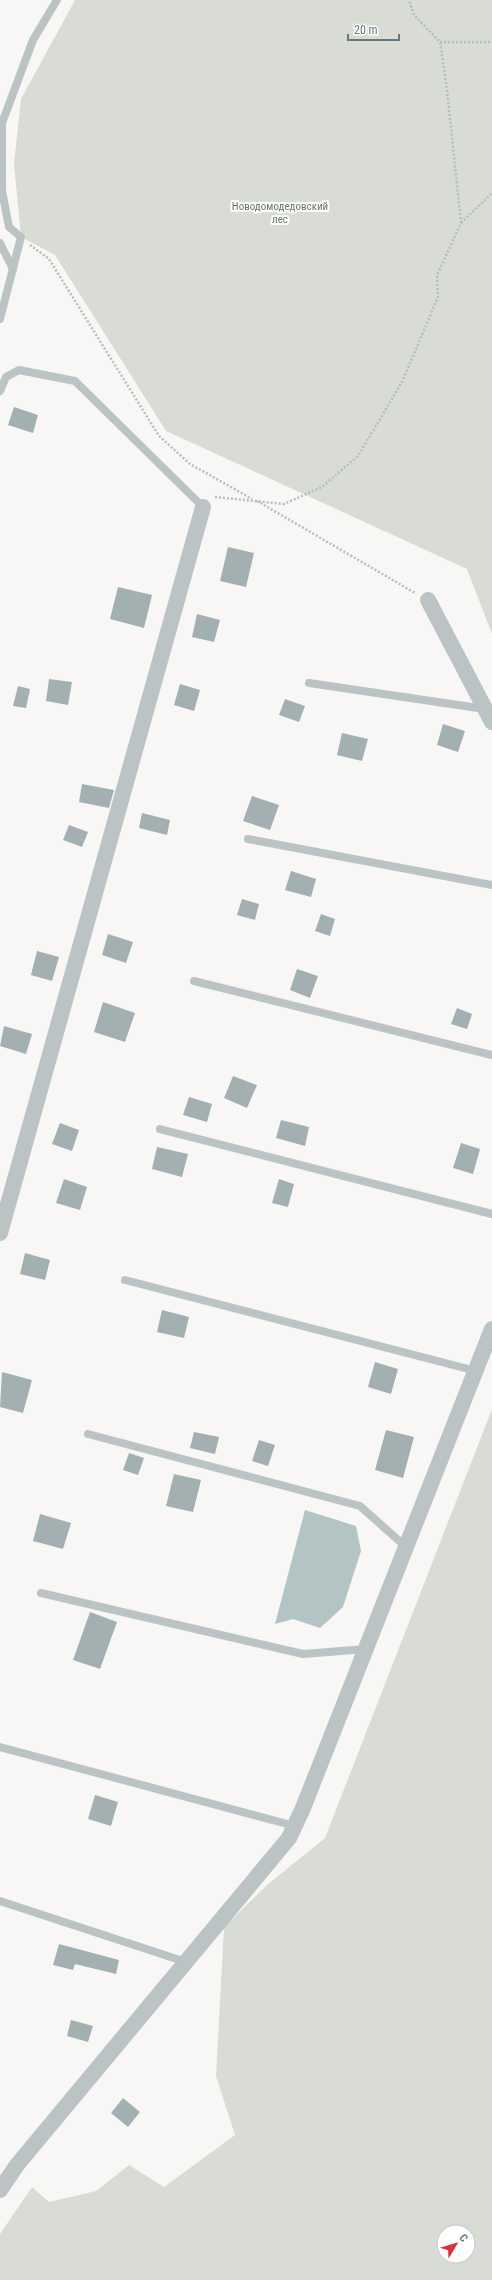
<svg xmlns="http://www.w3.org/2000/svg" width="492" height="2280" font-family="'Roboto Condensed',sans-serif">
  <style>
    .green { fill: #d9dcd4; fill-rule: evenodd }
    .water { fill: #b3c4c5 }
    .building { fill: #a3b0b2 }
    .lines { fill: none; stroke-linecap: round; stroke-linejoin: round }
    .path { stroke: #b9bdbf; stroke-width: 2.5; stroke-dasharray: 2 2; stroke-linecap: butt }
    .service { stroke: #bcc3c5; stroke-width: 8 }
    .minor { stroke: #bcc3c5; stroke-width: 16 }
    .labels { text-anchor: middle; stroke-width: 4; stroke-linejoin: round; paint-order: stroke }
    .park-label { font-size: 11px; fill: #6b7762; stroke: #fff }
  </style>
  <rect width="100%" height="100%" fill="#f8f7f5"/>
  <g class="green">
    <path d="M75,0H492V634L467,569L166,431L55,255L21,237L14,164L21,99Z"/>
    <path d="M492,1409V2280H0V2234L32,2187L49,2202L96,2191L129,2165L164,2187L235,2135L216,2076L224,1927L267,1885L325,1838ZM444,2232H468V2256H444Z"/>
  </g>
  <path class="water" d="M305,1510L356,1526L361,1551L343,1607L320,1628L293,1619L275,1624Z"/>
  <g class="building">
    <path d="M14,407L38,415L33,433L8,425Z"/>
    <path d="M228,547L254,553L246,587L220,581Z"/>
    <path d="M118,587L152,595L144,628L110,619Z"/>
    <path d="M197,614L220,620L214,642L192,637Z"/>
    <path d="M49,679L72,682L68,705L46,701Z"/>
    <path d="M180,684L200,690L194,711L174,705Z"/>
    <path d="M18,686L30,689L26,708L13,706Z"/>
    <path d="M285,699L305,706L299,722L279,715Z"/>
    <path d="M443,724L465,731L458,752L437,745Z"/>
    <path d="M342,733L368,739L362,761L337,755Z"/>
    <path d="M82,784L114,790L109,808L79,802Z"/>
    <path d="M252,796L279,805L270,830L243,821Z"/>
    <path d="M142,813L170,820L167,835L139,828Z"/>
    <path d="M69,825L88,832L82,847L63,840Z"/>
    <path d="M291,871L316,879L311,897L285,890Z"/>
    <path d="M242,899L259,904L255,920L237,915Z"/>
    <path d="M321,914L335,919L330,936L315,931Z"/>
    <path d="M108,934L133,942L126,963L102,955Z"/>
    <path d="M37,951L59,957L52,981L31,975Z"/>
    <path d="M297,969L318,976L310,998L290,990Z"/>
    <path d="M103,1002L135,1013L125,1042L94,1032Z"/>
    <path d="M457,1008L472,1014L467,1029L451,1024Z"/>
    <path d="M4,1026L32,1034L26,1054L0,1046Z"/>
    <path d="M233,1076L257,1085L247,1108L224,1098Z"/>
    <path d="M189,1097L212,1104L207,1122L183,1115Z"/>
    <path d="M281,1120L309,1127L305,1146L276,1138Z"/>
    <path d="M60,1123L79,1130L72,1151L52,1144Z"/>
    <path d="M461,1143L480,1149L473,1174L453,1168Z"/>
    <path d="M157,1147L188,1154L182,1177L152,1169Z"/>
    <path d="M64,1179L87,1187L80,1210L56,1203Z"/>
    <path d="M279,1179L294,1184L288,1207L272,1203Z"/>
    <path d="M25,1253L50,1260L45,1280L20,1274Z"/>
    <path d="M162,1310L189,1317L184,1338L157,1332Z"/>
    <path d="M375,1362L398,1369L391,1394L368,1387Z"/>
    <path d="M2,1372L32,1380L23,1413L0,1407Z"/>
    <path d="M386,1430L414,1437L403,1478L375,1470Z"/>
    <path d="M194,1432L219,1437L215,1454L190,1448Z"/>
    <path d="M259,1440L275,1445L268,1466L252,1461Z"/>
    <path d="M129,1453L144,1458L138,1475L123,1470Z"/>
    <path d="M174,1474L201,1480L193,1512L166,1506Z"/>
    <path d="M40,1514L71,1523L63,1549L33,1541Z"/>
    <path d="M90,1612L117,1622L100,1669L73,1660Z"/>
    <path d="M95,1795L118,1802L111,1826L88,1819Z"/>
    <path d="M59,1944L119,1960L116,1974L75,1964L73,1970L53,1965Z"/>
    <path d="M71,2020L93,2026L88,2042L67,2036Z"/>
    <path d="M123,2098L140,2112L128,2127L111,2113Z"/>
  </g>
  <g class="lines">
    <g class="path">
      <path d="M440,42H492"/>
      <path d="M461,223L492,193"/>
      <path d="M30,245L49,259L159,436L190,464L252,499"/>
      <path d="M215,497L284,504L322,487L358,456L402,382L438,297L437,275L461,223L447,90L440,42L414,15L409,0"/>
      <path d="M257,501L415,593"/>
    </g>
    <g class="service">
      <path d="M0,243L13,269"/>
      <path d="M0,319L21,237L9,227L2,191V123L33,40L57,0"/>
      <path d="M0,391L6,377L19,370L75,381L203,507"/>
      <path d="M309,683L485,709"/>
      <path d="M248,839L492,885"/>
      <path d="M194,981L492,1055"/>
      <path d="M160,1129L492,1214"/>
      <path d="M125,1280L476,1371"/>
      <path d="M88,1434L360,1506L406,1547"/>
      <path d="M41,1593L303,1654L366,1649"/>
      <path d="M0,1747L295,1826"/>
      <path d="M0,1901L186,1962"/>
    </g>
    <g class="minor">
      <path d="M428,600L492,722"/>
      <path d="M0,1233L203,507"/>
      <path d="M0,2190L17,2165L289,1838L303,1808L492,1329"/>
    </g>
  </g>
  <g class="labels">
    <g class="park-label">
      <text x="280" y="210">Новодомодедовский<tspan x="280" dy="13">лес</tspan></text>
    </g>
  </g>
  <g transform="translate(456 2244) rotate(52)"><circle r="19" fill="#ffffff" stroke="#c1cacc"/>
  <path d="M0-3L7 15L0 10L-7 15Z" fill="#dc3032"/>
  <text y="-6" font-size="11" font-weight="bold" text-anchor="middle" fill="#647a7f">С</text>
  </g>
  <path d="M348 34v6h51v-6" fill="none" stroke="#647a7f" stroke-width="2"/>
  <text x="354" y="34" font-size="12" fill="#647a7f" stroke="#ffffff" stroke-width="3" paint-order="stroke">20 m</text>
</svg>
